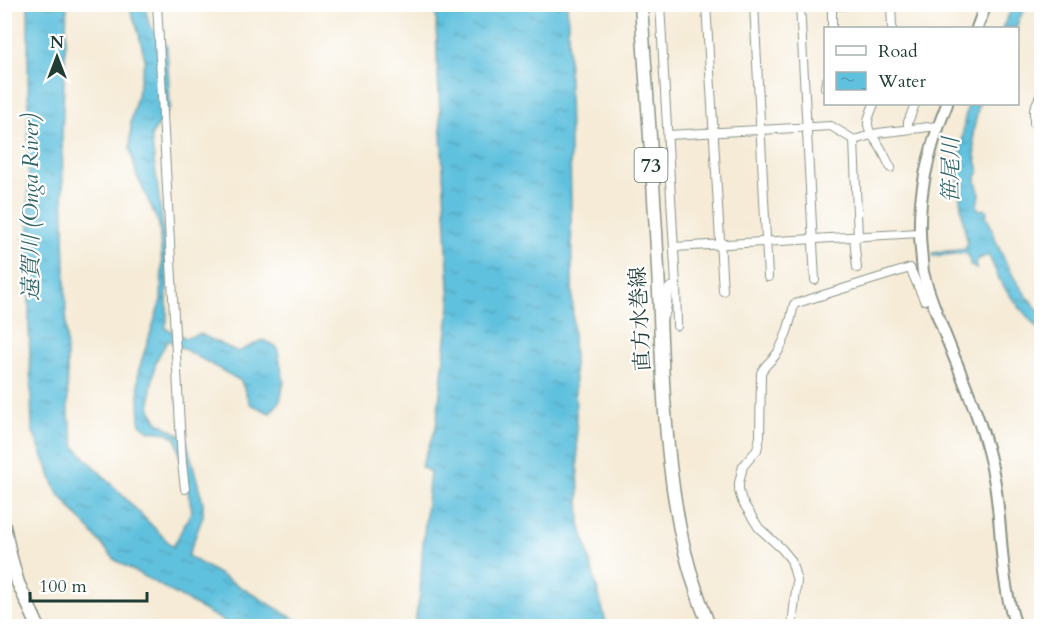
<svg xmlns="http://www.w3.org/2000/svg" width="1046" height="631" font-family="Cardo,'Noto Serif JP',serif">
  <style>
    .water { fill: url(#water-ripples); stroke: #407f89; stroke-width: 1.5 }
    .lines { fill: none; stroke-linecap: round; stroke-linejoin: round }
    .street-casing { stroke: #8a9486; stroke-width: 10 }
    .secondary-casing { stroke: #8a9486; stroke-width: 14 }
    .primary-casing { stroke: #8a9486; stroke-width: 15 }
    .street { stroke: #fff; stroke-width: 8 }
    .secondary { stroke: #fff; stroke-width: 10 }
    .primary { stroke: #fff; stroke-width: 12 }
    .labels { text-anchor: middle; stroke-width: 4.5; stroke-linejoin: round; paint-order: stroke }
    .shield { fill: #fff; stroke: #627771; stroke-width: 1.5 }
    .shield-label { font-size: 20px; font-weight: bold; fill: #1f3d34 }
    .street-label { font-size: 21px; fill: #1f3d34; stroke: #fff }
    .water-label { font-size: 22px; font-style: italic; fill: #326567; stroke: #fff }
  </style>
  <defs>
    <pattern id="water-ripples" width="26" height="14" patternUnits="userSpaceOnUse" patternTransform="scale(1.5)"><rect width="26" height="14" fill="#60c1de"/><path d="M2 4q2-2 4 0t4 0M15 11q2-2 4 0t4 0" fill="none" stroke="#4f9eb5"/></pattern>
  </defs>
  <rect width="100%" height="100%" fill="#fff"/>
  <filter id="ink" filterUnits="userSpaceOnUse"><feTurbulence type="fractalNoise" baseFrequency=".0167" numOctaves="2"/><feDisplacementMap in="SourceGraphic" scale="12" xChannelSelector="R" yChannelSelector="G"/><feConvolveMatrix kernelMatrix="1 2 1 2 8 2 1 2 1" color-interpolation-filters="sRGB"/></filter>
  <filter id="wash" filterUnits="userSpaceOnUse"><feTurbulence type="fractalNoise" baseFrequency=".008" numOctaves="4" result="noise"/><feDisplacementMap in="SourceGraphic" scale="24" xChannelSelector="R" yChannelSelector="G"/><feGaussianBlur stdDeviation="1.35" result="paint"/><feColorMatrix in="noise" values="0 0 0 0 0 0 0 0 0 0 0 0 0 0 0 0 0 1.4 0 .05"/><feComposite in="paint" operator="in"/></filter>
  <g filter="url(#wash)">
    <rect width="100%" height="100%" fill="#f5ebd7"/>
    <g class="water">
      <path d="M28,5H67L62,135L68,412L75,447L173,547L192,510L176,438L168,433L149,431L140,424L138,372L161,300L162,266L159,224L137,176L130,149L131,121L145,59L137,27L128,5H145L149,24L167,47L170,108L151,136L162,220L167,273V321L165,328L186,338L200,334L238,352L263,340L277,347L284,382L280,401L270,413L250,404L241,381L168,340L156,361L151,388L150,410L158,422L186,439L203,503V516L188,556L298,621L296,626H232L115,560L57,492L32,429L29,322Z"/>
      <path d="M436,5H567L568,24L573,334L580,523L607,626H414L420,595L422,555L430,472L421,467L436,428L450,305L437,56Z"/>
      <path d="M1014,5H1028L1020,17L1016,28H1002Z"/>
      <path d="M968,104H979L973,133L975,156L979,171L976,177V182L980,195C978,201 975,205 979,210L985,209L987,212L986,216C992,226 994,238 999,248C1009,273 1023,293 1041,313V332C1028,317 1013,301 1002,284C996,275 994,264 988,255L977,260L976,269L970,265V262L967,253L933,256V253L966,249L967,239L964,227L958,184L964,123Z"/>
    </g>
  </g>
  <g filter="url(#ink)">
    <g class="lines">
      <defs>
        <g id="street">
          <path d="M157,4L182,463L185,489"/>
          <path d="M660,4L676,285L669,288L666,311L662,319"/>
          <path d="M706,4L723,291"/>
          <path d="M754,4L768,277"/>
          <path d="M800,4L815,280"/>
          <path d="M825,4L832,6L864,4"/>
          <path d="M891,4L892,28"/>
          <path d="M832,28V6"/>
          <path d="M825,87L826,81"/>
          <path d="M874,104C867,121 864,125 876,141C882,148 886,159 891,168"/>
          <path d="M1034,123V109L1042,92"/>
          <path d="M908,129V122L915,104"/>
          <path d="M668,135L831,126L854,140L878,133L938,126"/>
          <path d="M854,140L858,237"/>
          <path d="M854,237L857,268"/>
          <path d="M674,247L919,233"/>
          <path d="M676,285L677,326"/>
          <path d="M792,626L797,581L791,560L782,549L759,528L742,501L739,491V483L743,466L757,450L760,437L761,373C766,362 775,359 779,350C787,336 791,320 794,304L910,268L924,300L931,298"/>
        </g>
        <g id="secondary">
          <path d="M977,28L986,4"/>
          <path d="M947,104C928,151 916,198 921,250C922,257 922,265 923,272C928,293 937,313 944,332C963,380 985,427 994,478C1003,527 999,579 1016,626"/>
        </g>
        <g id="primary">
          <path d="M641,4C647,100 655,195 659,291C662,365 664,439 677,513C683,551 695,590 709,626"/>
          <path d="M4,526L10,554L18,583L38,626"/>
        </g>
      </defs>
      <use href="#street" class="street-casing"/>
      <use href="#secondary" class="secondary-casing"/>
      <use href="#primary" class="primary-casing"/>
      <use href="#street" class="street"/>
      <use href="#secondary" class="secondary"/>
      <use href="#primary" class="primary"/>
    </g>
  </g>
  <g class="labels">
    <rect class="shield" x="634.5" y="148" width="33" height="34" rx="4.5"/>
    <g class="shield-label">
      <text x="651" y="172">73</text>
    </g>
    <g class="street-label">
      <text transform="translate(640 319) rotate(-93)" y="7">直方水巻線</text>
    </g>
    <g class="water-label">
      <text transform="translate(950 170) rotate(-90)" y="8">笹尾川</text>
      <text transform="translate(30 207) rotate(-90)" y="8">遠賀川 (Onga River)</text>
    </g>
  </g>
  <rect width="1046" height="631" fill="none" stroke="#fff" stroke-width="24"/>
  <rect x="824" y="27" width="195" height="78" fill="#ffffff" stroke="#a5b1ae" stroke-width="1.5"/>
  <rect x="836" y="46" width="30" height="9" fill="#ffffff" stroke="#a5b1ae" stroke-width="1.5"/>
  <text x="878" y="57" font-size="18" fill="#1f3d34">Road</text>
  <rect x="836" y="72" width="30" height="18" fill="url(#water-ripples)" stroke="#a5b1ae" stroke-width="1.5"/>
  <text x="878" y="87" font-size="18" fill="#1f3d34">Water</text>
  <g transform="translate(57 57)" stroke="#ffffff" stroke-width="4.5" paint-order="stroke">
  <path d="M0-4.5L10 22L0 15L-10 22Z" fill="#1f3d34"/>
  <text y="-9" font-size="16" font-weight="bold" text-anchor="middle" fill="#1f3d34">N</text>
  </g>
  <path d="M30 592v9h117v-9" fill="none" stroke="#1f3d34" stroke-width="3"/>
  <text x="39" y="592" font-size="18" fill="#1f3d34" stroke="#ffffff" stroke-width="4.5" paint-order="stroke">100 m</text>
</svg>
